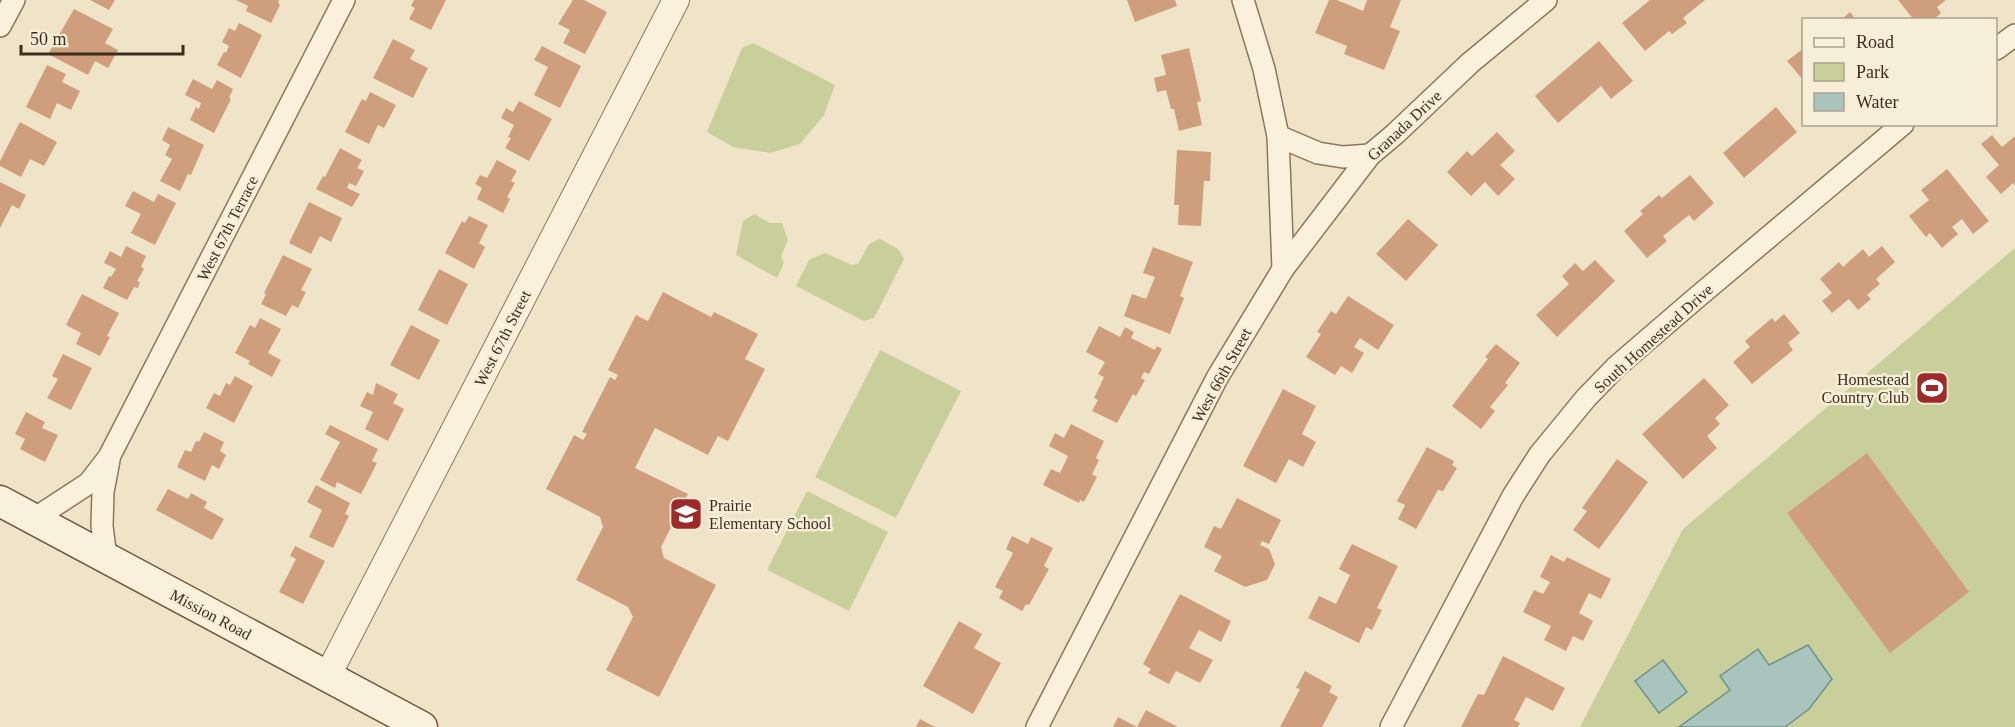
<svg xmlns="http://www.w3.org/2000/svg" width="2015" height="727" font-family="'Times New Roman',serif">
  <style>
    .green { fill: #c9cf9b }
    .water { fill: #a9c4bc; stroke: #6f938a; stroke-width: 1.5 }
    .building { fill: #cf9f7d }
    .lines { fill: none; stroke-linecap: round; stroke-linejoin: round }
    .minor-casing { stroke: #8d765c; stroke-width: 24 }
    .tertiary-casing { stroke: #8d765c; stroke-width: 28 }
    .secondary-casing { stroke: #6f573f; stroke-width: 33 }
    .minor { stroke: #faf1dc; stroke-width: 21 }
    .tertiary { stroke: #faf1dc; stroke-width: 26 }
    .secondary { stroke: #faf1dc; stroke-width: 30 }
    .labels { text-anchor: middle; stroke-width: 5; stroke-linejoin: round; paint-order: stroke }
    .street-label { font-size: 16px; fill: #3d2e20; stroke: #f7eed8 }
    .poi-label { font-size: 16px; fill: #3d2e20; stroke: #f7eed8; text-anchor: end }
  </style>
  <rect width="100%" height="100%" fill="#f0e4c8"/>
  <g class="green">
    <path d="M753,43L835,85L824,115L800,144L770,153L733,147L707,132L742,48Z"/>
    <path d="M754,214L770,223H782L788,240L781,256L784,263L777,278L736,255L743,221Z"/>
    <path d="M880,239L898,249L904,259L874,318L864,321L796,286L809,260L825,253L852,265L858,264L869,244Z"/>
    <path d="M2015,248V727H1580L1683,529Z"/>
    <path d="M880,350L961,391L896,518L815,477Z"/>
    <path d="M807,491L888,532L849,611L767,570Z"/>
  </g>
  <g class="water">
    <path d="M1808,645L1832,679L1809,709L1785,727H1679L1730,690L1720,676L1758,649L1769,665Z"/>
    <path d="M1663,660L1687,692L1659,713L1635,681Z"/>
  </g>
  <g class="building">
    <path d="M90,0H115L109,10Z"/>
    <path d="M236,0H279L278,3L280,5L271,23L246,11L248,6Z"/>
    <path d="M414,0H446L431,30L409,19L415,8L411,6Z"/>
    <path d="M573,0H584L607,12L585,54L563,43L570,30L558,24Z"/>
    <path d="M1127,0H1175L1177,6L1135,22Z"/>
    <path d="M1329,0H1337L1363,11L1367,0H1401L1390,27L1400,31L1384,70L1344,54L1347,46L1315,33Z"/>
    <path d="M1650,0H1705L1683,18L1687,23L1672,34L1669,31L1645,51L1622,23Z"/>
    <path d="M1898,0H1946L1937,7L1941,13L1933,20H1914Z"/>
    <path d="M74,9L113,29L105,43L118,50L108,68L95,61L88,75L48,54Z"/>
    <path d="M1850,12L1856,20H1841Z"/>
    <path d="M239,23L262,35L241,78L217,65L224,52L226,53L229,46L222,42L229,28L235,31Z"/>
    <path d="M393,39L415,50L410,59L428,68L413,98L373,78Z"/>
    <path d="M1599,41L1633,81L1611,99L1601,86L1558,123L1535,96Z"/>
    <path d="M542,46L581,66L560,108L534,95L548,67L534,60Z"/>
    <path d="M1189,48L1201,101L1197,102L1202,125L1179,131L1174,109H1171L1166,90L1157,92L1154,78L1166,75L1161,55Z"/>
    <path d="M1804,48V81L1787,61Z"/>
    <path d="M47,65L66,74L62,82L80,91L71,110L57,103L50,119L26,107Z"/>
    <path d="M193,79L212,89L217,80L233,89L229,98L231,99L214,133L190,120L196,107L199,109L201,103L185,95Z"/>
    <path d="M370,92L396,105L384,128L378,125L369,144L345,132L362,99L366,101Z"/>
    <path d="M519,101L552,119L529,161L505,148L511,138L508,137L514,125L501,118L506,108L513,112Z"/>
    <path d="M1776,107L1797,132L1744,178L1723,153Z"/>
    <path d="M20,122L57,142L44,166L30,159L21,177L0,166V161Z"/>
    <path d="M168,127L204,145L191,175L188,174L180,191L160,181L172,159L165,155L170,145L162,140Z"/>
    <path d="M1497,132L1515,151L1500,165L1515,179L1498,196L1485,182L1471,196L1447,172L1467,151L1472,156Z"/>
    <path d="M1992,135L2002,147L2015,136V186L2013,183L2001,194L1986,177L1999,165L1981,144Z"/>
    <path d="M340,148L362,160L357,168L364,171L356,186L349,183L347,188L360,194L352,207L316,189L323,176L325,177Z"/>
    <path d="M1177,150L1211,152L1210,181H1204L1201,226L1178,225L1179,205H1174Z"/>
    <path d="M497,160L517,171L511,181L515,183L507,197L510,199L503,213L477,199L482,188L475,184L480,175L487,178Z"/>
    <path d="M1947,169L1989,221L1973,234L1962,219L1952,227L1958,234L1942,248L1930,233L1926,237L1909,216L1929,200L1921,190Z"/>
    <path d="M1690,175L1714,203L1694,221L1689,215L1663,236L1667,241L1647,258L1624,231L1643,214L1640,211L1659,195L1662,198Z"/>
    <path d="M0,182L26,195L19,209L12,205L0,228Z"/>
    <path d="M133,191L154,202L158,194L176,203L155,245L131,233L141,214L125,206Z"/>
    <path d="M309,202L342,218L331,242L320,236L311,254L289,243Z"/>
    <path d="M469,216L488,225L479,243L485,247L474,269L445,253L462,221L465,223Z"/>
    <path d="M1408,219L1438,245L1406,281L1376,254Z"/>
    <path d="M126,246L146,256L141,267L144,269L137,281L140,282L138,288L134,287L127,300L103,288L109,276L111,277L116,269L104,263L110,251L121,257Z"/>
    <path d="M1882,246L1895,262L1876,279L1880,284L1867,295L1871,299L1858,310L1849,299L1832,313L1822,301L1832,293L1820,279L1839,262L1843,267L1863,249L1869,257Z"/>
    <path d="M1153,247L1193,262L1180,296L1184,298L1170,334L1124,316L1132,294L1146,299L1155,277L1143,273Z"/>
    <path d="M283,255L312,269L301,290L306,292L298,308L292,305L286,316L261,304L266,294L264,293Z"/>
    <path d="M1595,260L1615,281L1557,337L1536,315L1569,284L1562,276L1575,263L1583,271Z"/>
    <path d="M439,269L468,284L447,325L418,310Z"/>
    <path d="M663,292L711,317L714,312L758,334L745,359L765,369L728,441L718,436L708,455L655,428L635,468L688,494L661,547L664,558L716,585L659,697L606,670L633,617L628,607L576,580L603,527L600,517L546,489L574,435L583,440L587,434L582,432L610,377L615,380L618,375L608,370L636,315L648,321Z"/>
    <path d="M82,294L119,313L107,336L110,337L100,356L76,344L81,333L66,325Z"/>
    <path d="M1348,296L1394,325L1378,350L1360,338L1354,347L1364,353L1352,373L1341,366L1335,375L1306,357L1321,334L1317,332L1331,311L1336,314Z"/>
    <path d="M1784,314L1800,333L1788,343L1793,350L1752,384L1733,362L1750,347L1745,341L1772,318L1775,322Z"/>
    <path d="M260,318L281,329L268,353L281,360L272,377L248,364L250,361L235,353L250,325L255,328Z"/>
    <path d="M411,325L440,340L419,380L390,365Z"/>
    <path d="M1099,326L1120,337L1125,327L1134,332L1131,338L1155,350L1157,346L1162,349L1149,374L1144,372L1141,378L1145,380L1136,396L1133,394L1117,423L1092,411L1098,400L1094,398L1104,377L1098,374L1105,362L1086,352Z"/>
    <path d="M1496,344L1520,363L1505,383L1508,385L1490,407L1495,411L1481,429L1452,406L1488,359L1485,357Z"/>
    <path d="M63,354L92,368L71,410L47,398L58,379L52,376Z"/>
    <path d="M235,376L253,386L234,423L206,408L214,393L220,396L226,383L230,385Z"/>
    <path d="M1704,378L1729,405L1715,418L1720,424L1707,436L1717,448L1683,479L1642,434Z"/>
    <path d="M376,383L398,394L393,403L404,409L388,441L365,429L373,412L360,406L367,392L373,395Z"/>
    <path d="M1283,389L1316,406L1302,434L1316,442L1303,467L1289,459L1276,483L1243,466Z"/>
    <path d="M26,412L45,422L42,428L58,435L45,462L20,449L25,439L15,434Z"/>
    <path d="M1071,424L1104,441L1096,458L1099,460L1092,474L1097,477L1084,502L1080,500L1079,503L1043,485L1051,469L1060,473L1068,456L1049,446L1055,433L1064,438Z"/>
    <path d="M330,425L378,449L372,461L377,463L361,494L337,482L335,488L320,480L340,442L325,434Z"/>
    <path d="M204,432L224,442L220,451L226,455L219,469L212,465L205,481L177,467L185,450L191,452L196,441L199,442Z"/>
    <path d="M1427,447L1454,461L1452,465L1457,468L1443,491L1438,490L1416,529L1398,519L1405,505L1397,501Z"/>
    <path d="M1867,453L1969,592L1890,653L1787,513Z"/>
    <path d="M1617,459L1648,482L1599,549L1573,530L1587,511L1582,508Z"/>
    <path d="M316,485L350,503L345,514L349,516L333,548L309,537L322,510L307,502Z"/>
    <path d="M168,489L188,499L191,493L207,502L204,508L224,519L212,540L156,510Z"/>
    <path d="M1237,498L1281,520L1269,544L1262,541L1260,545L1269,549L1275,564L1267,580L1245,587L1214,571L1222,556L1204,547L1214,526L1221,529Z"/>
    <path d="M1012,536L1028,544L1031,537L1053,548L1044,566L1049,569L1029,605L1026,604L1022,611L999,598L1003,591L995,587L1013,553L1006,549Z"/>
    <path d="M1352,544L1398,566L1377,608L1382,610L1372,630L1366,627L1359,643L1308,618L1319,596L1336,604L1350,575L1339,569Z"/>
    <path d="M295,546L325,561L303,604L279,592L296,559L290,556Z"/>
    <path d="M1551,555L1564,562L1567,557L1611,579L1601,599L1589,593L1579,613L1593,621L1583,641L1573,636L1566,651L1544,640L1551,626L1523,612L1534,590L1543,594L1550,582L1540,577Z"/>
    <path d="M1180,594L1231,621L1221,642L1199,630L1189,648L1213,660L1200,683L1176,671L1169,684L1148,673L1151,669L1143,664Z"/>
    <path d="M959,621L982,634L974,648L1001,663L973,714L923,686Z"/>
    <path d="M1503,656L1565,688L1553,711L1526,697L1514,720L1520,723L1518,727H1461L1478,694L1484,695Z"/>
    <path d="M1305,671L1332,686L1329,692L1338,697L1322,727H1280L1300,689L1296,688Z"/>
    <path d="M1146,710L1178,727H1113L1118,717L1137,727Z"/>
    <path d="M920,719L935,727H916Z"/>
  </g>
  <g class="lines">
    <defs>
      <g id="minor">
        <path d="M1243,0L1264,69L1278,136L1283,269"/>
        <path d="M0,26L14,0"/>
        <path d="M1996,49L2015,35"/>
        <path d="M1278,136L1318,153L1343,157L1370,155"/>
        <path d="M34,519L89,483L109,457L344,0"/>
        <path d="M106,558L102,526L103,492L109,460"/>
        <path d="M1037,727L1217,378L1283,269L1370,155L1395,134L1470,63L1546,0"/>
        <path d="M1391,727L1513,496L1540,454L1586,398L1616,367L1695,299L1903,124"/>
      </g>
      <path id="tertiary" d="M327,677L676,0"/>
      <path id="secondary" d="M0,501L422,727"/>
    </defs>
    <use href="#minor" class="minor-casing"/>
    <use href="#tertiary" class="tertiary-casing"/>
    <use href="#secondary" class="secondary-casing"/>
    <use href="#minor" class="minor"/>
    <use href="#tertiary" class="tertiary"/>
    <use href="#secondary" class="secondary"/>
  </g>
  <defs>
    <symbol id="stadium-square" viewBox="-11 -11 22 22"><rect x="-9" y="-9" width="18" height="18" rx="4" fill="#9e2a2b" stroke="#f7eed8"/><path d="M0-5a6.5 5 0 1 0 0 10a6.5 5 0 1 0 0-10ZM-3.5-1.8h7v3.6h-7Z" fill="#fff"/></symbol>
    <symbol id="school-square" viewBox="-11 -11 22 22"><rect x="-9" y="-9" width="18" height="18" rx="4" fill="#9e2a2b" stroke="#f7eed8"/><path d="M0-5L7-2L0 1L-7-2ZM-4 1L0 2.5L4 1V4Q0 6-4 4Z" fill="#fff"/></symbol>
  </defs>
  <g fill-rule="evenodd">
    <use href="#stadium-square" x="1913" y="369" width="38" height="38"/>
    <use href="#school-square" x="667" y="495" width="38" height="38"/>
  </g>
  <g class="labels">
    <g class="street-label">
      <text transform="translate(1404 125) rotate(-43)" y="6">Granada Drive</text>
      <text transform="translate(227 228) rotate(-63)" y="6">West 67th Terrace</text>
      <text transform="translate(502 338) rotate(-63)" y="6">West 67th Street</text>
      <text transform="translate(1653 338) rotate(-42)" y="6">South Homestead Drive</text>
      <text transform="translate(1221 375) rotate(-61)" y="6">West 66th Street</text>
      <text transform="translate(211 614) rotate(28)" y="6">Mission Road</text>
    </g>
    <g class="poi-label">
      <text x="1909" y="385">Homestead<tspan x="1909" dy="18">Country Club</tspan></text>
      <text x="709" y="511" text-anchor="start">Prairie<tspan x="709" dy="18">Elementary School</tspan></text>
    </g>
  </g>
  <rect x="1802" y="18" width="195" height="108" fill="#f7eed8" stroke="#ada18e" stroke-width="1.5"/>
  <rect x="1814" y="38" width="30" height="9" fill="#faf1dc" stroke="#ada18e" stroke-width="1.5"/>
  <text x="1856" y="48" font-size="18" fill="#3d2e20">Road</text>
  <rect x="1814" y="63" width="30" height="18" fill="#c9cf9b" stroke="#ada18e" stroke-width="1.5"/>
  <text x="1856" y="78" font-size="18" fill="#3d2e20">Park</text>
  <rect x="1814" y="93" width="30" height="18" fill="#a9c4bc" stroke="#ada18e" stroke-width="1.5"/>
  <text x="1856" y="108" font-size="18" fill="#3d2e20">Water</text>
  <path d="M21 45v9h162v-9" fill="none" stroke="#3d2e20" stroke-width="3"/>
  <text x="30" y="45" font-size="18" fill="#3d2e20" stroke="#f7eed8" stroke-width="4.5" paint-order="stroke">50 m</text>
</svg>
